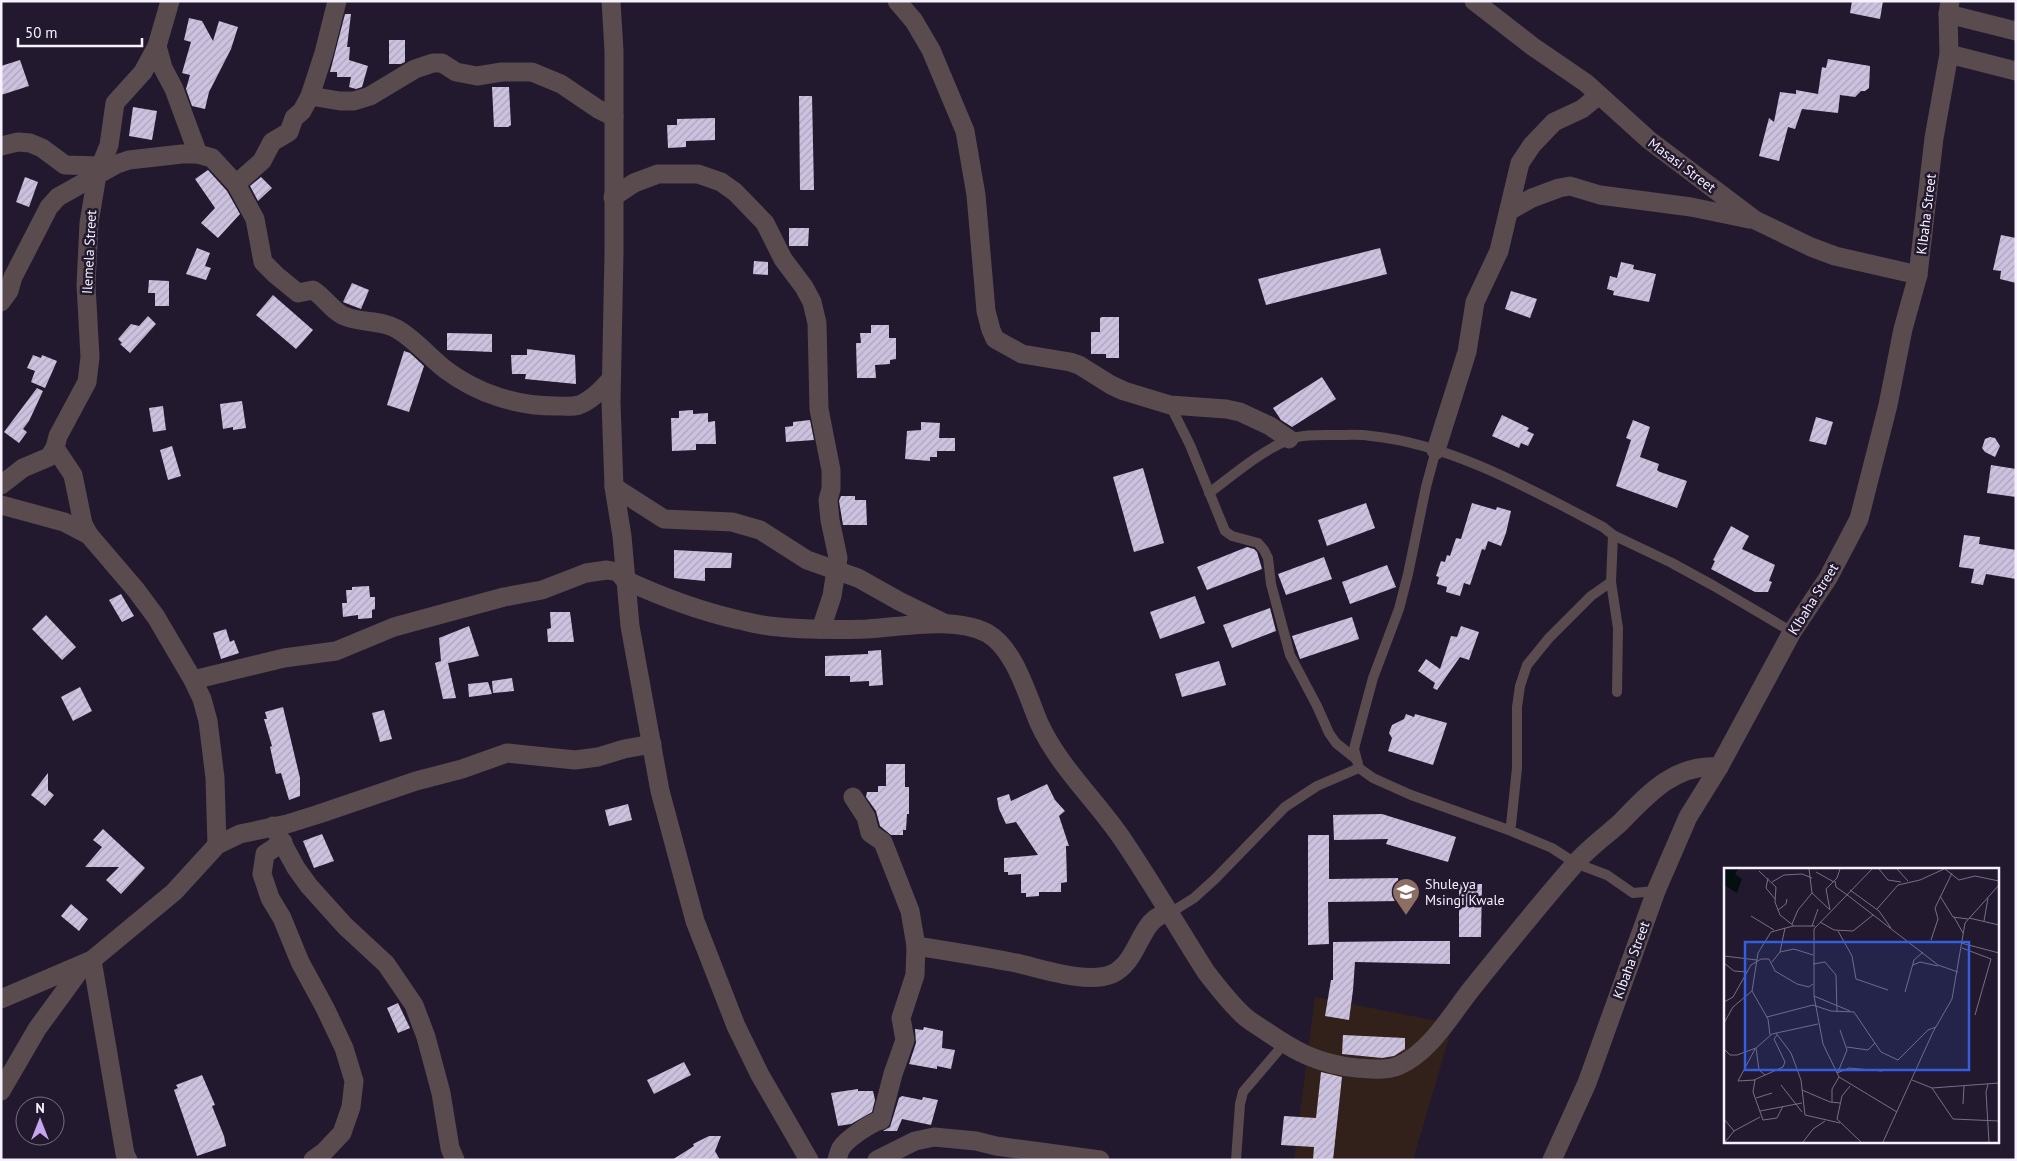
<svg xmlns="http://www.w3.org/2000/svg" width="2017" height="1161" font-family="'PT Sans',sans-serif">
  <style>
    .education { fill: #32211a }
    .building { fill: url(#building-hatch) }
    .lines { fill: none; stroke-linecap: round; stroke-linejoin: round }
    .service { stroke: #594b4e; stroke-width: 10 }
    .minor { stroke: #594b4e; stroke-width: 19 }
    .labels { text-anchor: middle; stroke-width: 5; stroke-linejoin: round; paint-order: stroke }
    .street-label { font-size: 14px; fill: #f5f1fd; stroke: #22192f }
    .poi-label { font-size: 14px; fill: #f5f1fd; stroke: #22192f; text-anchor: start }
    .inset-road { fill: none; stroke: #766f81; stroke-width: 1 }
    .view { fill: #335edc; fill-opacity: 0.15; stroke: #335edc; stroke-width: 2.5 }
    .inset-edge { fill: none; stroke: #f5f1fd; stroke-width: 2.5 }
  </style>
  <defs>
    <pattern id="building-hatch" width="6" height="6" patternUnits="userSpaceOnUse" patternTransform="scale(1.25)"><rect width="6" height="6" fill="#ccc2df"/><path d="M-1 1l2-2M0 6l6-6M5 7l2-2" fill="none" stroke="#aca4ba"/></pattern>
  </defs>
  <rect width="100%" height="100%" fill="#22192f"/>
  <path class="education" d="M1315,997L1453,1024L1413,1160H1294Z"/>
  <g class="building">
    <path d="M1852,1H1883L1880,19L1850,13Z"/>
    <path d="M345,14H351L347,47H350L349,60L368,66L362,87L356,89L349,87L351,77H337V72H330Z"/>
    <path d="M189,18L202,21L213,41L219,21L238,27L231,49L209,92L205,109L192,106L186,89L190,75L182,73L191,42L184,40Z"/>
    <path d="M389,40H405V62L401,64H389Z"/>
    <path d="M1828,59L1870,66L1869,88L1865,91H1861L1855,97L1840,95L1838,113L1802,109L1795,129L1788,127L1779,161L1759,156L1769,118L1774,122L1780,92L1796,94V90L1818,94L1822,67L1826,68Z"/>
    <path d="M20,60L29,86L1,95V66Z"/>
    <path d="M492,87H509L511,125L508,127H494Z"/>
    <path d="M799,96H812L814,190H800Z"/>
    <path d="M133,107L157,111L152,140L129,136Z"/>
    <path d="M715,118V140L686,141V147L668,148L667,125H677V119Z"/>
    <path d="M208,170L227,191L240,214L218,238L201,223L215,208L195,179Z"/>
    <path d="M25,177L38,182L29,207L16,202Z"/>
    <path d="M261,177L272,188L258,201L250,186Z"/>
    <path d="M789,228H809L808,246H789Z"/>
    <path d="M2001,235L2016,238V283L2000,279L2001,271L1993,270Z"/>
    <path d="M197,248L210,253L205,266L211,268L206,280L186,274Z"/>
    <path d="M1380,248L1387,274L1266,305L1258,279Z"/>
    <path d="M754,261L768,262V275L753,274Z"/>
    <path d="M1621,262L1634,265L1633,269L1656,274L1649,302L1613,295L1614,291L1607,289L1610,276L1617,278Z"/>
    <path d="M149,280L169,281V306H155V293H148Z"/>
    <path d="M352,283L369,290L361,309L343,302Z"/>
    <path d="M1511,291L1537,299L1530,318L1505,309Z"/>
    <path d="M273,295L313,330L296,349L256,315Z"/>
    <path d="M148,316L156,324L130,353L120,344L122,343L118,339L131,324L139,326Z"/>
    <path d="M1102,317H1119V358H1106V354H1091V332H1100V318Z"/>
    <path d="M871,325H889V338H896V359L890,360V364L875,365L876,378H857L856,343H861L860,333H871Z"/>
    <path d="M447,333L492,334V352L447,350Z"/>
    <path d="M527,349L575,355L576,384L525,379L526,374H512L511,355H527Z"/>
    <path d="M404,351L410,353L424,366L409,412L387,405Z"/>
    <path d="M33,355L41,358L42,355L57,361L45,388L31,382L35,371L27,368Z"/>
    <path d="M1322,377L1336,399L1292,427L1281,420L1273,408Z"/>
    <path d="M37,388L43,391L29,421L23,429L27,432L19,443L4,432Z"/>
    <path d="M242,401L246,428L233,430V427L223,429L220,404Z"/>
    <path d="M163,406L166,430L153,432L149,408Z"/>
    <path d="M693,410V414L708,413V422L715,421L716,444H696V450L672,451L671,418H679V411Z"/>
    <path d="M1502,415L1529,428L1527,431L1534,434L1528,446L1521,443L1519,448L1492,436Z"/>
    <path d="M1816,417L1833,422L1826,445L1809,441Z"/>
    <path d="M810,420L814,440L786,442L785,427L793,426V422Z"/>
    <path d="M1633,420L1650,427L1640,457L1659,464L1657,470L1660,472L1687,481L1677,508L1616,486L1631,440L1626,438Z"/>
    <path d="M921,422L940,423L939,438H955V451H937V457H930V461L905,459L907,431L921,430Z"/>
    <path d="M1990,437L1995,438L2000,446L1995,457L1985,452L1982,448L1985,439Z"/>
    <path d="M172,446L181,476L168,480L160,450Z"/>
    <path d="M1991,465L2016,469V497L1987,493Z"/>
    <path d="M1143,468L1164,543L1134,552L1113,477Z"/>
    <path d="M841,496H855V500H866L867,525H843L839,501Z"/>
    <path d="M1366,503L1375,528L1327,546L1318,520Z"/>
    <path d="M1472,503L1496,510L1497,507L1511,511L1506,533L1501,546L1488,541L1485,550L1482,549L1470,585L1464,583L1460,596L1446,592L1447,587L1437,584L1439,577L1436,576L1441,561L1445,562L1447,555L1450,556L1456,538L1461,539Z"/>
    <path d="M1731,526L1749,536L1742,549L1775,565L1769,581L1772,582L1768,592H1755L1711,569L1715,561L1713,560Z"/>
    <path d="M1964,535L1980,537L1979,544L2016,550V579L1986,574L1983,585L1971,583L1974,569L1959,567Z"/>
    <path d="M1247,547L1254,549L1257,552L1262,569L1207,590L1197,567Z"/>
    <path d="M674,550L732,553L731,568H705V581L674,578Z"/>
    <path d="M1324,557L1332,579L1286,595L1278,574Z"/>
    <path d="M1387,565L1396,587L1350,604L1342,582Z"/>
    <path d="M369,586L370,597H375V609L372,610V618L358,619V615L343,617L342,603H347L346,590H352V587Z"/>
    <path d="M121,594L134,616L122,622L109,600Z"/>
    <path d="M1195,596L1205,623L1160,639L1150,612Z"/>
    <path d="M1270,608L1276,631L1232,648L1223,625Z"/>
    <path d="M550,612H570L574,642H548L547,629L551,628Z"/>
    <path d="M46,615L76,647L62,660L32,629Z"/>
    <path d="M1352,617L1359,639L1300,659L1292,636Z"/>
    <path d="M469,626L479,656L448,663L456,698L443,699L435,663L441,661L439,638Z"/>
    <path d="M1461,626L1479,632L1469,660L1460,657L1437,690L1433,688L1435,683L1418,671L1426,659L1440,669L1451,636L1457,637Z"/>
    <path d="M226,629L230,642L234,640L239,653L221,659L213,633Z"/>
    <path d="M881,650L883,685L869,686V681L850,682V676H825V656L868,654V651Z"/>
    <path d="M1219,661L1226,685L1182,697L1175,674Z"/>
    <path d="M512,678L514,691L493,693L492,681Z"/>
    <path d="M488,682L492,694L469,697L468,684Z"/>
    <path d="M80,687L92,711L73,721L61,697Z"/>
    <path d="M283,707L300,778V796L289,800L281,773L276,774L270,747L272,746L264,719H267L265,712Z"/>
    <path d="M384,710L392,739L380,742L372,713Z"/>
    <path d="M1406,714L1414,717L1415,714L1447,723L1433,765L1388,751L1392,738L1389,733L1392,725L1404,719Z"/>
    <path d="M886,764H905V787H909V814H907L906,830H903V835H891L880,826L876,811L866,797L867,792H878V786H886Z"/>
    <path d="M48,773V790L54,795L45,806L31,795Z"/>
    <path d="M1047,784L1055,800L1065,811L1059,816L1069,846H1066L1067,882L1061,883V892H1039V896L1026,897V893H1021V874L1008,875V872H1004V858L1038,855L1016,822L1006,824L999,809L997,798L1009,794L1011,801Z"/>
    <path d="M628,804L632,820L609,826L605,810Z"/>
    <path d="M1382,814L1456,837L1448,862L1386,844L1388,839L1334,840L1333,815Z"/>
    <path d="M103,829L145,868L121,894L106,880L119,867H85L102,847L93,840Z"/>
    <path d="M322,834L334,861L314,868L303,841Z"/>
    <path d="M1308,835H1329V879L1398,878L1399,901L1328,902L1329,944L1308,945Z"/>
    <path d="M1459,884H1482L1481,937H1459Z"/>
    <path d="M71,904L88,919L79,931L61,916Z"/>
    <path d="M1404,941H1450V964L1355,962L1353,990L1349,1020L1325,1016L1331,980H1333V942Z"/>
    <path d="M398,1003L410,1028L398,1033L387,1008Z"/>
    <path d="M924,1027L943,1031L942,1048L955,1050L951,1069L937,1066V1069L909,1064L916,1043L915,1029L923,1030Z"/>
    <path d="M1343,1035L1405,1038V1049L1394,1056L1382,1058L1342,1054Z"/>
    <path d="M684,1062L691,1075L654,1094L647,1080Z"/>
    <path d="M1321,1072L1342,1077L1333,1160H1313L1314,1147L1281,1145L1284,1116L1316,1118Z"/>
    <path d="M202,1075L215,1105L212,1106L224,1136L226,1146L197,1156L174,1090L178,1088L176,1085Z"/>
    <path d="M858,1089V1091H873L875,1100L872,1112L851,1124L838,1126L831,1093Z"/>
    <path d="M902,1096L922,1100L923,1097L938,1100L931,1125L902,1119L897,1131H883L890,1127L899,1098Z"/>
    <path d="M709,1136H721L715,1151L720,1160H672L694,1146L693,1144Z"/>
  </g>
  <g class="lines">
    <g class="service">
      <path d="M1170,405L1190,445L1225,531L1232,536L1258,543L1264,550L1268,558L1271,584L1290,655L1317,706L1329,733L1336,743L1356,759"/>
      <path d="M1436,450L1426,487L1408,574L1399,609L1373,678L1356,741L1354,749L1359,768L1373,778L1411,795L1506,829L1552,848L1575,863L1607,875L1633,893L1656,891"/>
      <path d="M1209,493C1232,476 1261,451 1288,440C1301,434 1322,435 1337,435C1348,435 1360,434 1371,436C1452,444 1532,490 1603,527L1613,535L1672,563L1714,586L1792,632"/>
      <path d="M1613,535L1611,582L1618,628L1617,692"/>
      <path d="M1511,825L1517,768V707L1520,686L1527,665L1549,638L1591,596L1611,582"/>
      <path d="M1170,913L1194,898L1215,879L1285,807L1317,786L1359,768"/>
      <path d="M1236,1160L1240,1104L1243,1092L1284,1044"/>
    </g>
    <g class="minor">
      <path d="M611,1L614,51V253L611,402L614,487L622,536L630,626L660,791L695,921L736,1026L760,1075L809,1160"/>
      <path d="M897,1L914,21L931,50L965,131L976,195L986,311L991,330L995,339L1022,354L1070,362L1079,365L1111,385L1124,391L1170,405L1226,409L1240,412L1270,426L1289,439"/>
      <path d="M1474,1L1532,46L1586,83L1649,140L1755,220L1811,247L1835,256L1918,275"/>
      <path d="M1948,14L2016,31"/>
      <path d="M157,46L163,68L174,89L198,154"/>
      <path d="M1949,54L2016,71"/>
      <path d="M310,96L340,101H354L370,96L415,69L433,63H442L456,72L477,76L502,72H532L561,84L598,109L614,117"/>
      <path d="M1,146L18,142L30,143L42,148L65,165L100,166"/>
      <path d="M236,184L262,161L272,142L289,132L294,118L302,111L310,96L324,53L337,1"/>
      <path d="M613,197L634,183L658,174H698L721,182L735,192L765,223L783,259L804,287L812,302L817,323L819,409L831,470V489L828,500L830,520L838,558L832,596L821,629"/>
      <path d="M1509,211L1532,198L1559,188L1570,186L1600,195L1691,207L1749,219"/>
      <path d="M1,302L9,291L13,277L49,207L58,197L117,164L129,160L182,154H198L212,158L236,184L255,219L263,262L276,275L298,293L313,290C324,297 331,309 342,315C360,324 380,319 397,329C416,340 429,357 446,370C478,394 517,406 556,406C564,406 572,407 579,405C592,400 602,389 611,379"/>
      <path d="M55,448L73,475L83,524L89,535L136,590L156,617L193,680L202,699L208,721L215,778L217,845"/>
      <path d="M1436,450L1467,352L1475,302L1499,251L1520,163L1532,145L1554,122L1582,109L1599,95"/>
      <path d="M1,485L23,468L49,457L55,448L58,436L87,382L90,357L86,285L89,223L97,175L109,145L115,103L143,72L157,46L170,1"/>
      <path d="M614,487L664,519L732,522L760,530L807,560L858,578L899,601L944,623"/>
      <path d="M1,505L64,522L89,535"/>
      <path d="M193,680L284,658L336,651L394,627L504,597L542,590L586,573L607,570L618,572L625,580C662,597 699,611 739,620C749,622 759,625 769,626C801,630 835,630 867,629C902,627 955,616 987,633C1015,649 1027,695 1039,723C1059,767 1096,800 1123,840C1152,883 1178,928 1206,972C1218,987 1229,1002 1243,1015C1249,1021 1257,1025 1264,1030C1296,1052 1318,1064 1357,1068C1370,1069 1386,1071 1398,1066C1430,1053 1452,1013 1473,987C1506,946 1539,905 1574,865C1587,849 1606,836 1621,822C1648,794 1676,763 1719,767"/>
      <path d="M273,826L296,868L309,886L345,926L386,964L414,1005L426,1037L441,1093L450,1148L455,1160"/>
      <path d="M283,842L265,854L262,874L270,898L282,918L300,962L325,1008L344,1048L354,1081L351,1107L342,1133L324,1152L313,1160"/>
      <path d="M916,946C948,951 979,956 1011,962C1038,967 1086,985 1112,974C1141,961 1139,915 1170,913"/>
      <path d="M92,960L125,1154L128,1160"/>
      <path d="M1,999L92,960L174,892L217,845L240,834L287,824L319,814L416,781L462,769L507,753L575,760L598,757L624,749L652,744"/>
      <path d="M1,1091L37,1029L83,966"/>
      <path d="M837,1160C838,1156 839,1152 841,1148C847,1139 870,1123 881,1120L893,1074L905,1040L901,1018L915,975L916,946L910,911L883,842L870,833L866,817L853,797"/>
      <path d="M877,1160L915,1141L934,1137L976,1141L996,1146L1100,1160"/>
      <path d="M1552,1160L1587,1083L1656,891L1688,817L1719,767L1792,632L1828,578L1859,519L1888,405L1903,329L1918,275L1934,138L1949,54L1948,14L1950,1"/>
    </g>
  </g>
  <defs>
    <symbol id="school-pin" viewBox="-11 -11 22 30"><path d="M0 17L-7.5 6A9.5 9.5 0 1 1 7.5 6Z" fill="#8d6e63" stroke="#22192f"/><path d="M0-5L7-2L0 1L-7-2ZM-4 1L0 2.5L4 1V4Q0 6-4 4Z" fill="#fff"/></symbol>
  </defs>
  <g fill-rule="evenodd">
    <use href="#school-pin" x="1390" y="876" width="32" height="43"/>
  </g>
  <g class="labels">
    <g class="street-label">
      <text transform="translate(1682 165) rotate(37)" y="5">Masasi Street</text>
      <text transform="translate(1926 214) rotate(-83)" y="5">KIbaha Street</text>
      <text transform="translate(89 252) rotate(-87)" y="5">Ilemela Street</text>
      <text transform="translate(1813 599) rotate(-58)" y="5">KIbaha Street</text>
      <text transform="translate(1631 960) rotate(-70)" y="5">KIbaha Street</text>
    </g>
    <g class="poi-label">
      <text x="1425" y="889">Shule ya<tspan x="1425" dy="16">Msingi Kwale</tspan></text>
    </g>
  </g>
  <g transform="translate(1724 868)">
    <rect width="275" height="275" fill="#22192f"/>
    <path d="M0,1H14L11,6L18,11L13,25L0,17Z" fill="#040f12"/>
    <path class="inset-road" d="M148,1L90,61V128L99,176L115,209L173,244M155,1L164,12L177,14M173,1L184,13M221,1L235,12L251,8L275,13M35,3L52,19L51,34L56,47L70,58M92,4L110,14M44,10L42,20L51,31M111,13L112,19L122,26M48,14L60,7L78,6L88,10M126,22L155,43L167,60M88,25L106,42M122,26L214,97L234,104M216,28L229,49L244,51M153,41L174,17L196,12L220,1M54,42L62,36L63,31M106,42L102,21L113,10L116,1M27,48L50,62M230,49L239,65M245,50L275,57M260,53L264,30M96,54L110,62L129,63L149,47M68,56L74,42L88,25L85,1M88,58L94,41M114,63L128,88L132,111L164,122M207,72L214,51L211,40L228,5M237,75L275,85M238,80L267,91L251,147M56,84L70,81L89,87M0,88L33,92M48,94L56,84L61,60M0,95L10,103L23,104M89,96L101,94L112,107L113,144M189,97L196,94L214,98M28,123L44,151L46,167M181,124L190,92L199,84M90,128L126,143M0,134L9,129L27,97L37,91H45L51,103L73,116L85,119L89,116M43,149L89,137L107,143L130,144L157,184L174,192L204,162L212,159M0,155L9,139L28,123L34,85L47,64L69,58H91M52,165L67,185L77,212L81,247L116,255M123,179L144,182L151,175M32,180L35,202L41,207M0,181L6,187H13L32,180L48,166L94,156M31,181L14,213L31,212L29,224L39,252L53,250L59,238M114,204L123,182L116,162M113,205L125,200L158,203M30,212L59,199L61,194L50,171L53,167M188,212L208,220L275,215M264,216L262,224L265,274M57,217L78,244M126,218L118,228L113,251L137,274M208,220L229,251L275,253M78,222L106,234L116,235M32,230L48,225M108,234V221L115,209M239,236L240,218M36,243L78,235M0,251L10,263L1,274M10,263L36,249M79,274L89,261L101,253M159,274L209,164L228,131L241,55L275,17"/>
    <path class="view" d="M21,74H245V202H21Z"/>
    <rect width="275" height="275" class="inset-edge"/>
  </g>
  <rect width="2017" height="1161" fill="none" stroke="#f5f1fd" stroke-width="5"/>
  <g transform="translate(40 1121)"><circle r="24" fill="#22192f" stroke="#766f81"/>
  <path d="M0-4L9 19L0 12L-9 19Z" fill="#c8a6ef"/>
  <text y="-8" font-size="14" font-weight="bold" text-anchor="middle" fill="#f5f1fd">N</text>
  </g>
  <path d="M18 38v8h124v-8" fill="none" stroke="#f5f1fd" stroke-width="2.5"/>
  <text x="25" y="38" font-size="15" fill="#f5f1fd" stroke="#22192f" stroke-width="4" paint-order="stroke">50 m</text>
</svg>
